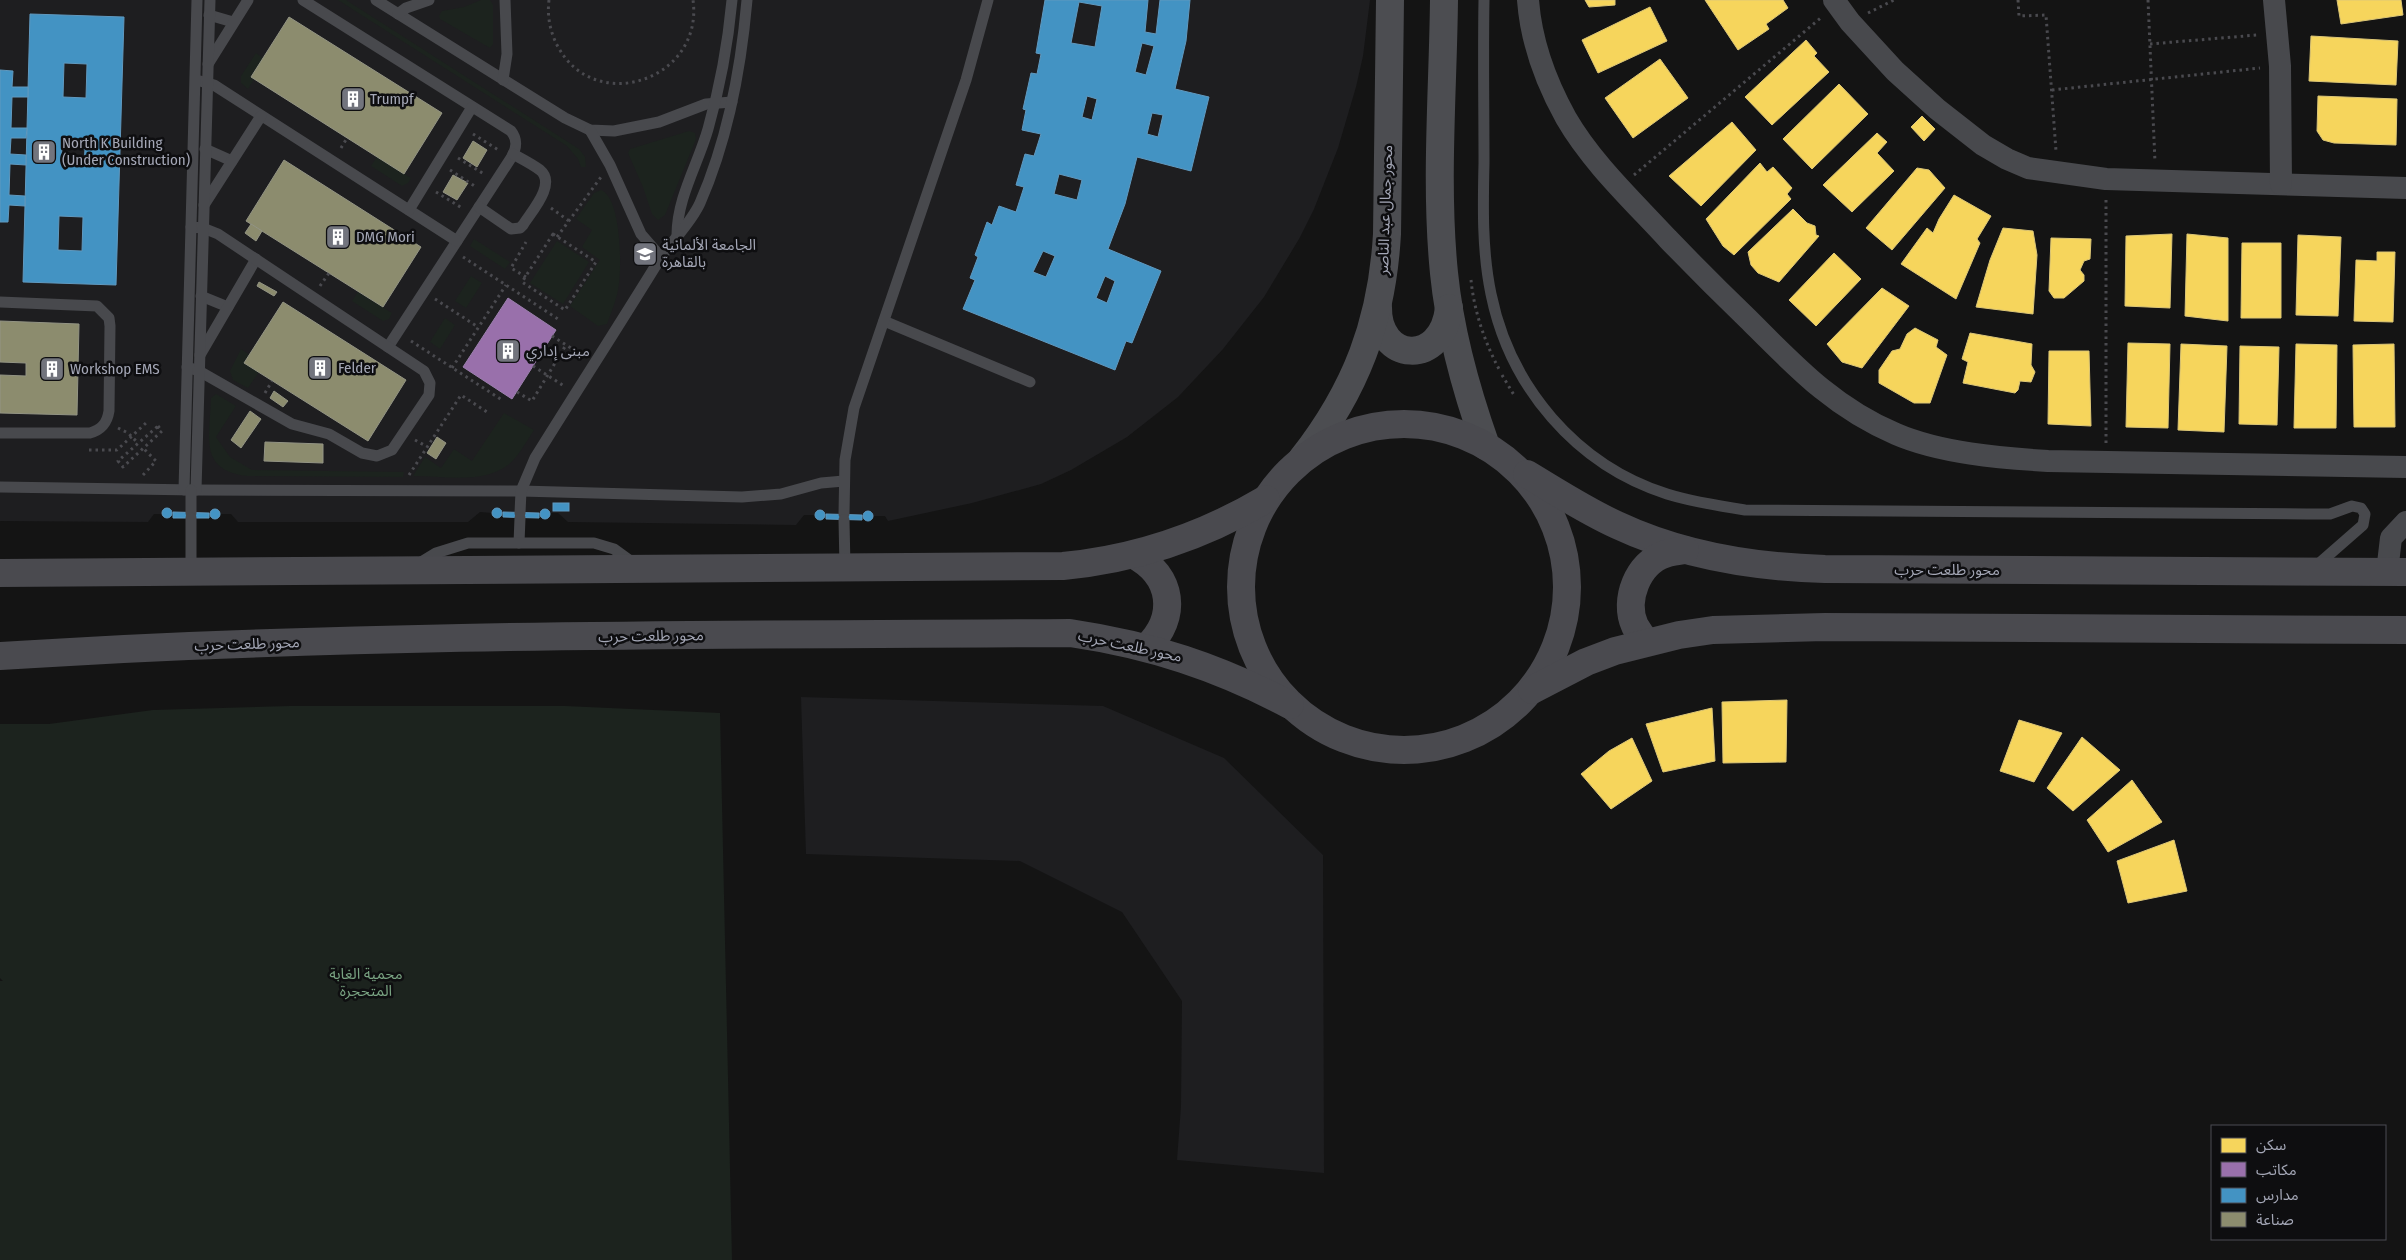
<svg xmlns="http://www.w3.org/2000/svg" width="2406" height="1260" font-family="'Fira Sans Condensed','Noto Sans Arabic',sans-serif">
  <style>
    .built { fill: #1e1e20 }
    .green { fill: #1c231e }
    .homes { fill: #f6d55c; stroke: #ddc777 }
    .offices { fill: #9970ab; stroke: #9c80ae }
    .schools { fill: #4393c3; stroke: #6099bf; fill-rule: evenodd }
    .industry { fill: #8c8c6e; stroke: #939484 }
    .lines { fill: none; stroke-linecap: round; stroke-linejoin: round }
    .path { stroke: #4a4a4f; stroke-width: 3; stroke-dasharray: 2.5 4; stroke-linecap: butt }
    .service { stroke: #48494d; stroke-width: 11 }
    .minor { stroke: #48494d; stroke-width: 22 }
    .secondary { stroke: #4c4d51; stroke-width: 28 }
    .primary { stroke: #4a4a4f; stroke-width: 28 }
    .labels { text-anchor: middle; stroke-width: 5; stroke-linejoin: round; paint-order: stroke }
    .poi-label { font-size: 15px; fill: #a4a7b6; stroke: #0e0e10; text-anchor: start }
    .street-label { font-size: 15px; fill: #a4a7b6; stroke: #0e0e10 }
    .park-label { font-size: 15px; fill: #79a382; stroke: #0e0e10 }
  </style>
  <rect width="100%" height="100%" fill="#141414"/>
  <g class="built">
    <path d="M0,0H1370L1363,56L1356,87L1338,148L1314,209L1299,239L1264,297L1223,349L1178,397L1127,437L1071,470L1041,484L972,503L888,521L885,516H874L873,518L868,521L863,518L862,520L823,518L820,520L814,515H804L796,525L568,522L558,513H551L550,516L545,519L542,517L539,518L500,516L497,518L492,515V513L480,512L468,522H238L231,514H221L220,517L215,519L212,517L173,518L172,516L167,518L161,514H154L148,522L0,521Z"/>
    <path d="M801,697L1103,706L1224,758L1323,855L1324,1173L1177,1160L1181,1106L1182,1001L1122,912L1020,861L806,854Z"/>
  </g>
  <g class="green">
    <path d="M338,0H346L579,149L585,157L586,167H581L578,159L567,146Z"/>
    <path d="M481,0H490L493,5V44L490,48L440,19L439,16L442,11L464,7Z"/>
    <path d="M256,53L263,58L252,77L254,79L248,89L241,83V76Z"/>
    <path d="M689,131L695,133L696,139L665,215L658,220L652,214L643,187L628,153L630,149Z"/>
    <path d="M377,157L411,178L408,183L402,186L371,166Z"/>
    <path d="M601,190C622,198 622,271 618,290C616,301 611,313 607,324L598,326L570,306L600,260L582,247L592,230L576,219L594,193Z"/>
    <path d="M474,239L510,262L505,269L470,246Z"/>
    <path d="M557,241L589,262L563,304L530,283Z"/>
    <path d="M471,276L482,283L466,308L455,301Z"/>
    <path d="M358,292L392,313L389,319L383,321L352,301Z"/>
    <path d="M445,318L455,325L440,349L430,342Z"/>
    <path d="M241,349L250,355L245,364L259,372L248,388L233,380L230,371Z"/>
    <path d="M216,394L236,406L216,437L230,457L252,470L404,472L403,477L247,476C198,470 210,437 211,398Z"/>
    <path d="M504,413L534,430C526,442 519,456 508,465C484,484 443,476 413,476L425,457L441,468L454,449L472,461Z"/>
    <path d="M290,706H565L720,713L732,1260H0V981H3L0,978V724H49L153,710Z"/>
  </g>
  <g class="homes">
    <path d="M1585,0H1615V5L1589,7Z"/>
    <path d="M1705,0H1783L1788,8L1766,24L1769,29L1738,50Z"/>
    <path d="M2337,0H2401L2403,15L2341,24Z"/>
    <path d="M1650,7L1667,41L1598,73L1582,40Z"/>
    <path d="M2311,36L2398,41L2396,85L2309,81Z"/>
    <path d="M1806,40L1817,53L1814,56L1829,72L1772,125L1745,97Z"/>
    <path d="M1660,59L1688,98L1633,138L1605,98Z"/>
    <path d="M1839,84L1868,114L1812,169L1783,139Z"/>
    <path d="M2318,96L2397,99L2396,145L2334,143L2323,140L2317,131Z"/>
    <path d="M1922,116L1935,129L1924,141L1911,127Z"/>
    <path d="M1732,122L1756,150L1701,206L1669,176Z"/>
    <path d="M1877,133L1887,142L1877,153L1894,171L1852,212L1823,185Z"/>
    <path d="M1760,163L1767,172L1773,167L1792,188L1787,194L1791,199L1734,255L1723,246L1706,219Z"/>
    <path d="M1917,168L1929,170L1945,188L1892,250L1866,228Z"/>
    <path d="M1954,195L1991,216L1977,239L1980,243L1956,299L1901,264L1927,228L1933,233L1939,219Z"/>
    <path d="M1793,209L1807,223L1815,226L1816,235L1819,236L1779,282L1758,273L1751,265L1748,252Z"/>
    <path d="M2003,228L2033,231L2037,255L2033,314L1976,307L1990,260Z"/>
    <path d="M2172,234L2170,308L2125,306L2126,236Z"/>
    <path d="M2187,234L2228,238V321L2185,316Z"/>
    <path d="M2298,235L2341,237L2338,316L2296,315Z"/>
    <path d="M2051,238L2091,239L2090,259L2084,261L2080,270L2084,275V281L2064,298H2054L2049,291Z"/>
    <path d="M2242,243H2281V318H2241Z"/>
    <path d="M2377,252H2395L2393,322L2354,321L2356,260L2377,261Z"/>
    <path d="M1834,253L1861,279L1816,326L1789,300Z"/>
    <path d="M1882,288L1909,306L1862,368L1842,362L1827,344Z"/>
    <path d="M1915,328L1938,340L1936,347L1947,355L1930,403H1914L1879,383V370L1892,351L1900,349L1907,334Z"/>
    <path d="M1970,333L2032,344L2031,365L2035,372L2031,382L2020,381L2018,390L2015,393L1963,383L1968,362L1962,359Z"/>
    <path d="M2128,343L2170,344L2168,428L2126,427Z"/>
    <path d="M2181,344L2227,346L2224,432L2178,430Z"/>
    <path d="M2296,344L2337,345L2336,428H2294Z"/>
    <path d="M2394,344L2395,427H2354L2353,345Z"/>
    <path d="M2240,346L2279,347L2277,425L2239,424Z"/>
    <path d="M2049,351H2089L2091,426L2048,424Z"/>
    <path d="M1787,700L1786,762L1723,763L1722,702Z"/>
    <path d="M1712,708L1715,761L1663,772L1646,724Z"/>
    <path d="M2019,720L2062,733L2034,782L2000,771Z"/>
    <path d="M2082,737L2120,770L2073,811L2047,788Z"/>
    <path d="M1632,738L1652,781L1611,809L1581,774L1609,751Z"/>
    <path d="M2132,780L2162,822L2108,852L2087,820Z"/>
    <path d="M2174,840L2187,891L2128,903L2117,861Z"/>
  </g>
  <path class="offices" d="M508,298L556,330L512,399L463,367Z"/>
  <g class="schools">
    <path d="M1045,0H1148L1145,32L1156,34L1160,0H1190L1186,41L1175,89L1209,97L1191,171L1137,157L1125,204L1108,249L1161,271L1132,343L1126,341L1115,370L963,309L975,280L970,278L978,257L975,255L987,222L992,225L999,206L1016,212L1024,187L1016,185L1025,154L1034,156L1041,134L1022,130L1026,110L1023,109L1031,73L1037,74L1041,54L1036,53ZM1079,2L1102,6L1095,47L1071,43ZM1142,43L1154,46L1146,75L1135,72ZM1087,96L1097,99L1092,120L1082,117ZM1152,113L1163,115L1158,137L1147,134ZM1059,174L1082,180L1077,200L1054,194ZM1043,251L1055,256L1046,277L1033,272ZM1105,276L1115,281L1107,303L1096,298Z"/>
    <path d="M30,14L124,17L116,285L23,282ZM64,63L87,64L86,98L63,97ZM62,148L85,149L84,165H61ZM59,216L83,217L82,251L58,250Z"/>
    <path d="M0,70L13,71L12,87H28V97H12L11,128H27L26,138H11L10,154L26,155V165L10,164L9,195L25,196V206L9,205L8,222H0Z"/>
    <rect x="553" y="503" width="16" height="8"/>
    <circle cx="167" cy="513" r="5"/>
    <circle cx="497" cy="513" r="5"/>
    <circle cx="545" cy="514" r="5"/>
    <circle cx="215" cy="514" r="5"/>
    <circle cx="820" cy="515" r="5"/>
    <circle cx="868" cy="516" r="5"/>
    <path d="M173,512L209,513V518H173Z"/>
    <path d="M503,512L539,513V518L503,517Z"/>
    <path d="M826,514L862,515V520L826,519Z"/>
  </g>
  <g class="industry">
    <path d="M289,17L442,113L404,174L251,77Z"/>
    <path d="M473,141L487,150L477,167L463,158Z"/>
    <path d="M284,160L421,247L383,307L246,221Z"/>
    <path d="M453,175L468,183L457,200L443,192Z"/>
    <path d="M251,224L262,231L256,241L245,233Z"/>
    <path d="M259,282L277,292L274,296L257,286Z"/>
    <path d="M283,302L406,380L368,441L244,363Z"/>
    <path d="M0,321L79,324L77,415L0,413V375L26,376V363L0,362Z"/>
    <path d="M274,391L288,401L283,407L270,398Z"/>
    <path d="M250,411L261,419L241,448L231,440Z"/>
    <path d="M437,437L446,443L436,459L427,453Z"/>
    <path d="M265,442L323,444V463L264,461Z"/>
  </g>
  <g class="lines">
    <g class="path">
      <path d="M549,0C547,16 550,31 557,45C594,117 704,80 693,0"/>
      <path d="M2018,0L2019,16L2046,15L2056,151"/>
      <path d="M2148,0L2155,162"/>
      <path d="M1868,13L1894,0"/>
      <path d="M2150,44L2257,35"/>
      <path d="M2052,90L2260,68"/>
      <path d="M473,134L500,151"/>
      <path d="M341,148L347,138"/>
      <path d="M458,158L484,174"/>
      <path d="M450,170L476,187"/>
      <path d="M1634,175L1823,16"/>
      <path d="M436,192L462,208"/>
      <path d="M551,208L569,221"/>
      <path d="M553,234L596,262L565,310L522,282Z"/>
      <path d="M557,237L601,177"/>
      <path d="M463,257L558,319"/>
      <path d="M526,277L511,268L526,242"/>
      <path d="M1471,280C1474,311 1485,343 1499,369"/>
      <path d="M320,286L329,273"/>
      <path d="M435,299L478,327"/>
      <path d="M552,336L582,355"/>
      <path d="M411,341L502,400"/>
      <path d="M533,366L564,386"/>
      <path d="M452,368L506,285"/>
      <path d="M1502,375L1514,395"/>
      <path d="M517,392L532,401L566,345"/>
      <path d="M265,393L272,381"/>
      <path d="M158,426L162,431L123,467L118,461Z"/>
      <path d="M118,428L128,433L138,443"/>
      <path d="M415,440L426,446"/>
      <path d="M2106,443V199"/>
      <path d="M89,450H117L147,422"/>
      <path d="M143,475L156,461L143,448"/>
      <path d="M409,475L461,395L487,412"/>
    </g>
    <g class="service">
      <path d="M303,0L511,131C518,140 517,148 511,158L388,347"/>
      <path d="M376,0L565,118L590,130L614,131L659,122L706,104L732,102"/>
      <path d="M1484,0C1483,54 1484,108 1484,163C1483,206 1482,251 1491,294C1510,387 1576,465 1667,494C1693,502 1719,506 1745,510L2307,514H2330L2352,506L2361,508L2365,514L2363,525L2315,567"/>
      <path d="M398,14L406,8L429,0"/>
      <path d="M209,15L233,22"/>
      <path d="M208,64L248,0"/>
      <path d="M503,80L507,54L505,0"/>
      <path d="M200,81L214,85L457,241"/>
      <path d="M590,130L610,165L641,234L661,257"/>
      <path d="M205,149L232,161"/>
      <path d="M204,205L261,116"/>
      <path d="M479,207L511,229L520,228L523,225C531,212 557,184 540,170C532,164 522,159 513,154"/>
      <path d="M409,210L472,107"/>
      <path d="M677,235C677,198 698,164 708,129C720,87 728,43 732,0"/>
      <path d="M201,296L228,307"/>
      <path d="M0,302L97,306L109,318L110,326L109,411C107,424 101,430 90,433H0"/>
      <path d="M884,321L1030,382"/>
      <path d="M200,355L256,259"/>
      <path d="M187,367L199,371L292,424L329,434L362,453L377,456L392,450L429,395L430,383L424,371L218,234L203,228L191,227"/>
      <path d="M0,487L196,490L521,491L742,497L781,494L821,483L844,481"/>
      <path d="M184,490L197,0"/>
      <path d="M196,490L210,0"/>
      <path d="M191,513V490"/>
      <path d="M520,513L521,491L535,458C576,392 618,327 658,262C671,241 690,225 700,203C728,139 741,69 747,0"/>
      <path d="M844,514L845,460L854,408L966,80L988,0"/>
      <path d="M844,520L845,567"/>
      <path d="M519,543L520,518"/>
      <path d="M418,564L436,553L468,543H594L614,549L636,565"/>
      <path d="M191,572V518"/>
    </g>
    <g class="minor">
      <path d="M1528,0C1531,41 1546,82 1566,118C1592,163 1633,201 1668,239C1694,266 1721,293 1748,319C1795,366 1834,408 1896,434C1940,453 2000,458 2048,461L2406,467"/>
      <path d="M1834,0L1850,22L1895,71L1937,109L1983,145L2007,159L2028,168L2106,179L2406,188"/>
      <path d="M2274,0L2280,66L2281,184"/>
      <path d="M2387,572L2391,538L2406,522"/>
    </g>
    <g class="secondary">
      <path d="M1444,0C1443,91 1435,183 1444,273C1450,333 1466,390 1486,446"/>
      <path d="M1378,307C1377,362 1442,368 1449,308"/>
      <path d="M1302,459C1356,390 1382,322 1387,234L1390,0"/>
    </g>
    <g class="primary">
      <circle cx="1404" cy="587" r="163"/>
      <path d="M1527,474C1557,492 1586,511 1617,525C1683,556 1753,567 1825,569L2406,572"/>
      <path d="M1134,555C1173,576 1178,617 1147,647"/>
      <path d="M0,573L1063,566C1137,559 1202,537 1266,499"/>
      <path d="M1646,642C1642,637 1638,631 1635,626C1623,600 1638,563 1665,554C1671,552 1678,551 1685,550"/>
      <path d="M0,656C356,633 714,635 1070,633C1151,645 1218,667 1290,705"/>
      <path d="M1532,690L1586,662L1615,651L1679,635L1713,630L1825,627L2406,630"/>
    </g>
  </g>
  <defs>
    <symbol id="building-square" viewBox="-11 -11 22 22"><rect x="-9" y="-9" width="18" height="18" rx="4" fill="#72747d" stroke="#0e0e10"/><path d="M-4-6H4V6H1V3H-1V6H-4ZM-2.5-4.3h1.7v1.8h-1.7ZM.8-4.3h1.7v1.8H.8ZM-2.5-1h1.7V.8h-1.7ZM.8-1h1.7V.8H.8Z" fill="#fff"/></symbol>
    <symbol id="university-square" viewBox="-11 -11 22 22"><rect x="-9" y="-9" width="18" height="18" rx="4" fill="#72747d" stroke="#0e0e10"/><path d="M0-5L7-2L0 1L-7-2ZM-4 1L0 2.5L4 1V4Q0 6-4 4Z" fill="#fff"/></symbol>
  </defs>
  <g fill-rule="evenodd">
    <use href="#building-square" x="339" y="85" width="28" height="28"/>
    <use href="#building-square" x="30" y="138" width="28" height="28"/>
    <use href="#building-square" x="324" y="223" width="28" height="28"/>
    <use href="#university-square" x="631" y="240" width="28" height="28"/>
    <use href="#building-square" x="494" y="337" width="28" height="28"/>
    <use href="#building-square" x="306" y="354" width="28" height="28"/>
    <use href="#building-square" x="38" y="355" width="28" height="28"/>
  </g>
  <g class="labels">
    <g class="poi-label">
      <text x="370" y="104">Trumpf</text>
      <text x="62" y="148">North K Building<tspan x="62" dy="17">(Under Construction)</tspan></text>
      <text x="356" y="242">DMG Mori</text>
      <text x="662" y="250">الجامعة الألمانية<tspan x="662" dy="17">بالقاهرة</tspan></text>
      <text x="526" y="356">مبنى إداري</text>
      <text x="338" y="373">Felder</text>
      <text x="70" y="374">Workshop EMS</text>
    </g>
    <g class="street-label">
      <text transform="translate(1385 210) rotate(-88)" y="5">محور جمال عبد الناصر</text>
      <text x="1947" y="575">محور طلعت حرب</text>
      <text transform="translate(651 636) rotate(-1)" y="5">محور طلعت حرب</text>
      <text transform="translate(247 644) rotate(-2)" y="5">محور طلعت حرب</text>
      <text transform="translate(1130 646) rotate(12)" y="5">محور طلعت حرب</text>
    </g>
    <g class="park-label">
      <text x="366" y="979">محمية الغابة<tspan x="366" dy="17">المتحجرة</tspan></text>
    </g>
  </g>
  <rect x="2211" y="1125" width="175" height="115" fill="#0e0e10" stroke="#4a4b52"/>
  <rect x="2221" y="1138" width="25" height="15" fill="#f6d55c" stroke="#4a4b52"/>
  <text x="2256" y="1150" font-size="15" fill="#a4a7b6">سكن</text>
  <rect x="2221" y="1162" width="25" height="15" fill="#9970ab" stroke="#4a4b52"/>
  <text x="2256" y="1175" font-size="15" fill="#a4a7b6">مكاتب</text>
  <rect x="2221" y="1188" width="25" height="15" fill="#4393c3" stroke="#4a4b52"/>
  <text x="2256" y="1200" font-size="15" fill="#a4a7b6">مدارس</text>
  <rect x="2221" y="1212" width="25" height="15" fill="#8c8c6e" stroke="#4a4b52"/>
  <text x="2256" y="1225" font-size="15" fill="#a4a7b6">صناعة</text>
</svg>
